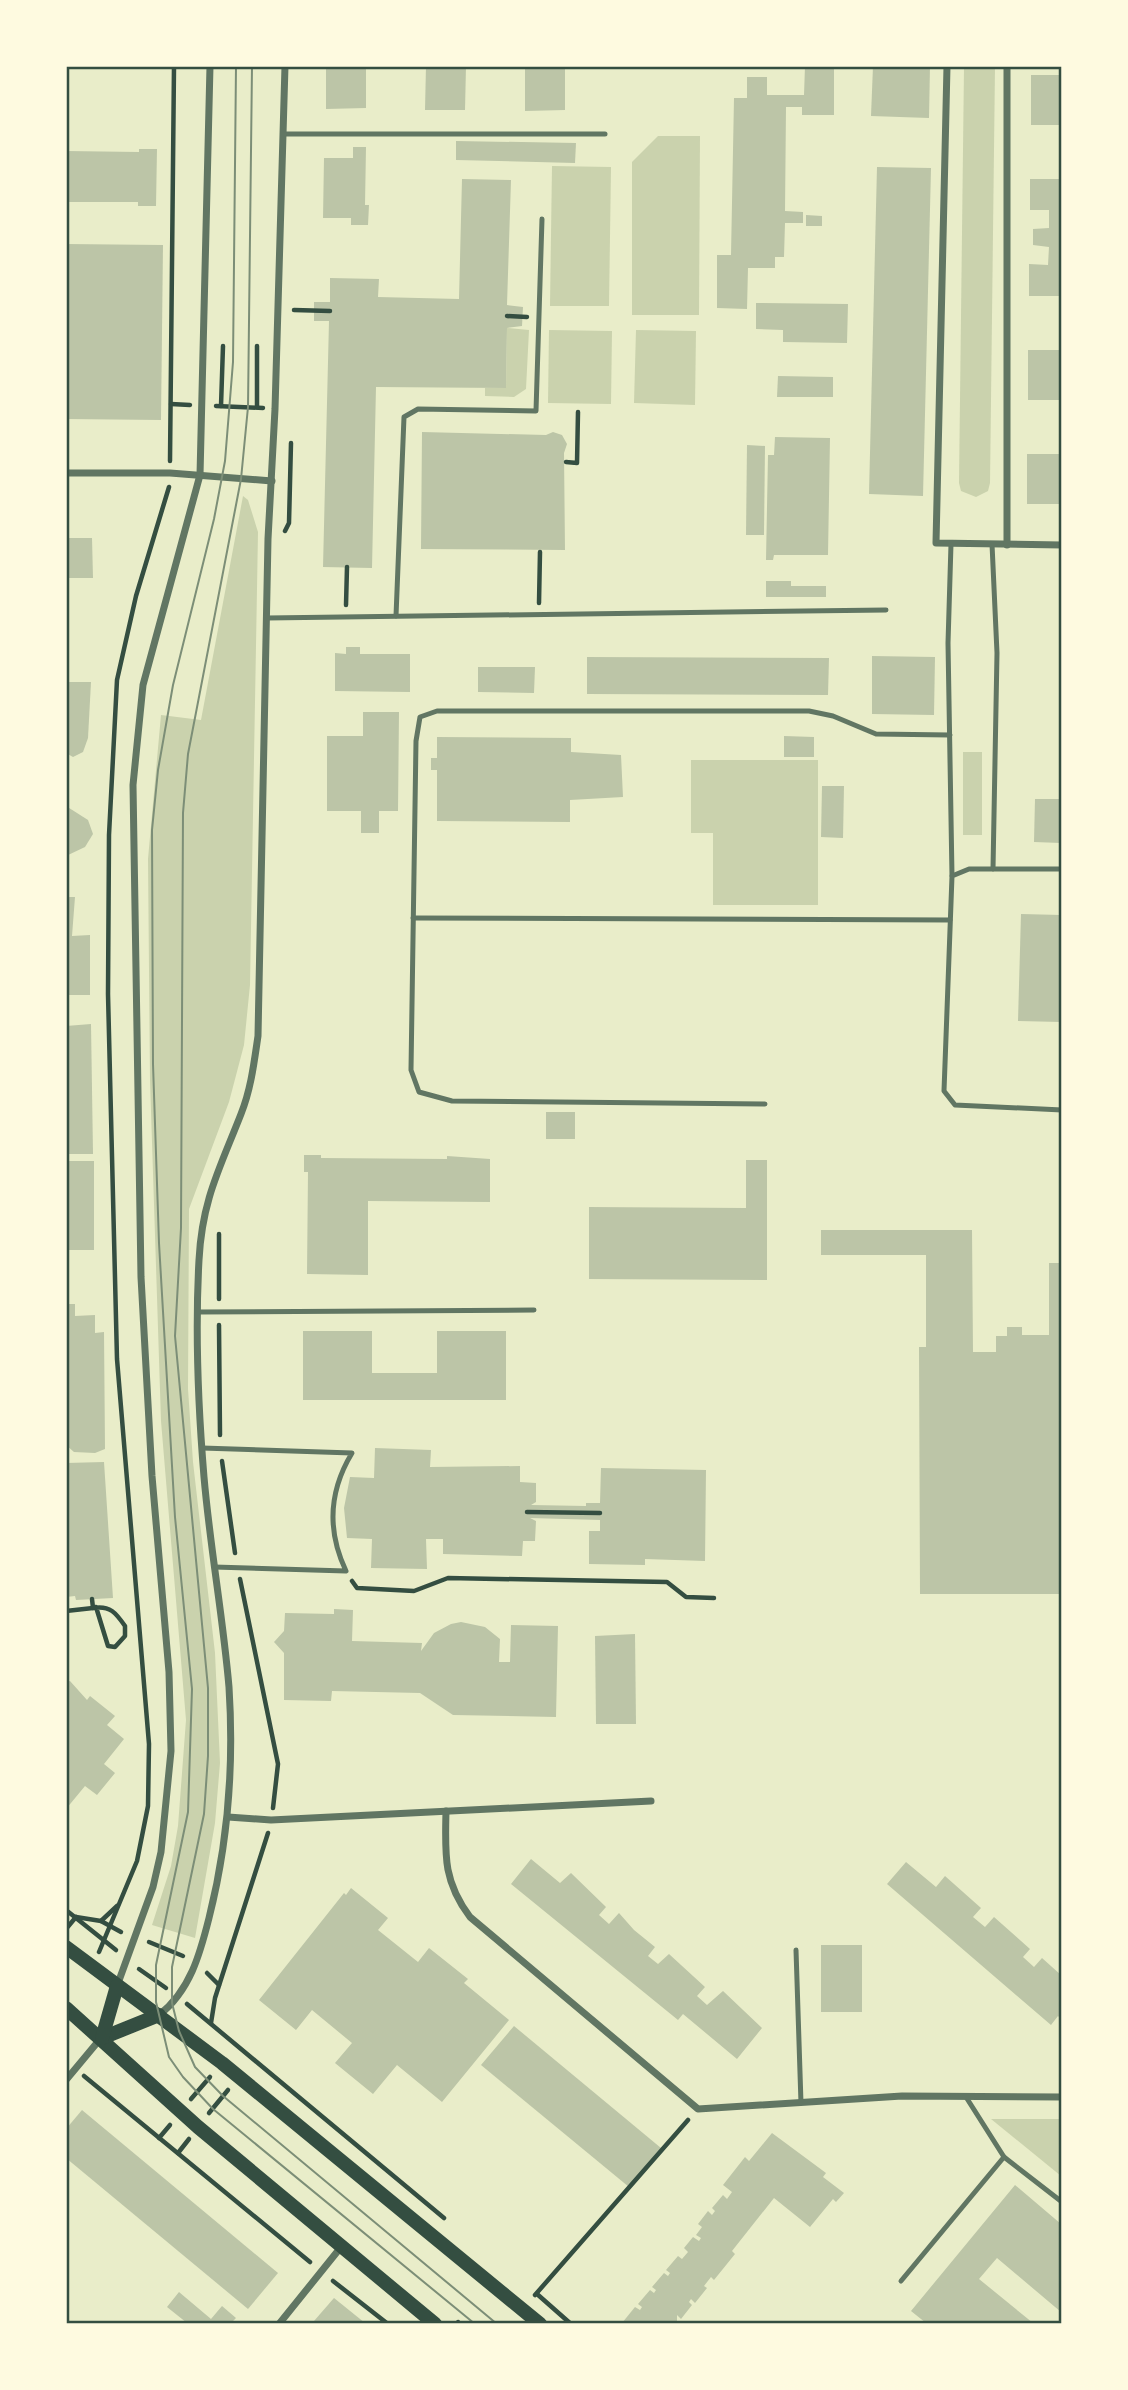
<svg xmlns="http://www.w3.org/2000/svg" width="1128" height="2390" font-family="'Roboto Condensed',sans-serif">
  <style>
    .green { fill: #cad2ad }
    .building { fill: #bcc5a7 }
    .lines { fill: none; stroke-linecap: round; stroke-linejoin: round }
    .path { stroke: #344e41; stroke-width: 4.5 }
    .service { stroke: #617663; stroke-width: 5 }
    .minor { stroke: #617663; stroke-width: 7 }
    .secondary { stroke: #344e41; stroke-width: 14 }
    .tram { stroke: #7c8e77; stroke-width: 2 }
    .neatline { fill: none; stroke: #344e41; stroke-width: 2.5 }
  </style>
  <rect width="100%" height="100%" fill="#e9edc9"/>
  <g class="green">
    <path d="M964,67H995L990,483L988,491L976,497L961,491L959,483Z"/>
    <path d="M658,136H700L699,315H632V162Z"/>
    <path d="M552,166L611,167L609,306H550Z"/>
    <path d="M507,328L529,330L526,389L514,397L485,396V388H506Z"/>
    <path d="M549,330L612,331L611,404L548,403Z"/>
    <path d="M636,330L696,331L695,405L634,403Z"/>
    <path d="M243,496L248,500L258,532L250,985L244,1045L229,1102L189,1209L188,1389L193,1462L215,1653L220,1763L215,1823L195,1938L152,1925L171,1866L178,1826L186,1720L161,1421L150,1080L148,859L161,715L201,720Z"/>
    <rect x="963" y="752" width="19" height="83"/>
    <path d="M691,760H818V905H713V833H691Z"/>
    <path d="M991,2119H1061V2176Z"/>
  </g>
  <g class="building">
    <path d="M326,66H366V108L326,109Z"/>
    <path d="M426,66H466L465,110H425Z"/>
    <path d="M525,66H565V110L525,111Z"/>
    <path d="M805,66H834V115H802V107H786L785,211L803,212V223H785L784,257H775V268H748L747,309L717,308V255H731L734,98H747V77H767V95H804Z"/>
    <path d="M873,66H930L929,118L871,116Z"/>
    <rect x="1031" y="75" width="30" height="50"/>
    <path d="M456,141L576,143L575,163L456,160Z"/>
    <path d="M353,147H366L365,205H369L368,225H351V218H323L324,158H353Z"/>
    <path d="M139,149H157L156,206H138V202H66V151L139,152Z"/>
    <path d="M877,167L931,168L923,496L869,494Z"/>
    <path d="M462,179L511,180L507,305L523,307L522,326L507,328L506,388L376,387L372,568L323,567L329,321H314V302H330V278L379,279L378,297L459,299Z"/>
    <path d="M1030,179H1061V296H1029V264L1048,265L1049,247L1033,245V229L1049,228V210H1030Z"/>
    <path d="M806,215L822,216V226H806Z"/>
    <path d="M66,244L163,245L161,420L66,419Z"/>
    <path d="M756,303L848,304L847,343L783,342V330L756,329Z"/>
    <rect x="1028" y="350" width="33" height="50"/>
    <path d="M778,376L833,377V397H777Z"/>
    <path d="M422,432L546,435L553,432L562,435L567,444L564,453L565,550L421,549Z"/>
    <path d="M775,437L830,438L828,555H774L773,560H766L768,455H774Z"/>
    <path d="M747,445L765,446L764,535H746Z"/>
    <rect x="1027" y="454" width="34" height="50"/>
    <path d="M66,538H92L93,578H66Z"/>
    <path d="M766,581H791V586H826V597H766Z"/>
    <path d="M346,647H360V654H410V692L335,691V653L346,654Z"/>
    <path d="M872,656L935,657L934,715L872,714Z"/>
    <path d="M587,657L829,658L828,695L587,694Z"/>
    <path d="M478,667H535L534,693L478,692Z"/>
    <path d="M66,682H91L88,738L83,752L73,757L66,753Z"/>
    <path d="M363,712H399L398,811H379V833H361V811H327V736H363Z"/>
    <path d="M784,736L814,737V757H784Z"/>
    <path d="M437,737L571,738V752L621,755L623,797L570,800V822L437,821V770H431V758H437Z"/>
    <path d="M822,786H844L843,838L821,837Z"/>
    <path d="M1035,799H1061V843L1034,842Z"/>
    <path d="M66,806L88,820L93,834L85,847L66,856Z"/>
    <path d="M66,897H75L72,936L90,935V995H66Z"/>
    <path d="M1021,914L1061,915V1022L1018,1021Z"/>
    <path d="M91,1024L93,1154H66V1026Z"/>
    <rect x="546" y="1112" width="29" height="27"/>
    <path d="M304,1155H321V1158L447,1159V1156L490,1159V1202L368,1201V1275L307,1274L308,1172H304Z"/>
    <path d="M746,1160H767V1280L589,1279V1207L746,1208Z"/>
    <rect x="66" y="1161" width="28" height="89"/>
    <path d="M821,1230H972L973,1352H996V1336H1007V1327H1022V1335H1049V1263H1061V1594H920L919,1347H926V1255H821Z"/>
    <path d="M66,1304H75V1316L95,1315V1333L104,1332L105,1449L95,1453L74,1452L66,1445Z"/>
    <path d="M303,1331H372V1373H437V1331H506V1400H303Z"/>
    <path d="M375,1448L431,1450L430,1467L520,1466V1482L536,1483V1502L531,1505L586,1506V1503H600L601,1468L706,1470L705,1561L645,1559V1565L589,1564V1531H600V1520L530,1518L536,1521L535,1541H523L522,1556L443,1554V1539H426L427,1569L371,1568L372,1539L347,1538L344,1508L350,1477L374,1478Z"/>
    <path d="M104,1462L113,1598L76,1600L75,1596L66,1597V1463Z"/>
    <path d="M334,1609L353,1610L352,1641L422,1643L421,1651L434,1633L451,1624L461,1622L485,1627L500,1639L499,1662H510L511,1625L558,1626L556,1717L453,1715L420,1693L332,1691L331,1701L284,1700V1653L274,1642L284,1631L285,1613L334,1614Z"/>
    <path d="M635,1634L636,1724H596L595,1636Z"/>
    <path d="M70,1681L87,1700L90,1696L115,1716L107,1725L124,1739L104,1764L115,1773L97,1795L85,1786L66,1809V1682Z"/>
    <path d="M531,1859L560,1883L571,1873L606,1907L599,1915L609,1924L619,1913L634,1930L655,1947L648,1956L658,1964L669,1954L705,1987L697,1996L707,2005L723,1991L762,2028L737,2059L683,2014L678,2020L511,1884Z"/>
    <path d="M906,1862L936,1887L945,1876L981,1908L973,1917L985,1927L994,1917L1030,1949L1023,1957L1034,1967L1042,1958L1061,1975V2019L1058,2016L1051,2025L887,1884Z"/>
    <path d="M351,1888L388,1918L378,1930L418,1962L429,1948L468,1979L464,1983L509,2020L442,2102L397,2065L373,2094L335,2063L352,2043L312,2010L296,2030L259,2000L344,1893L346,1895Z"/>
    <rect x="821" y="1945" width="41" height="67"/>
    <path d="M514,2026L661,2148L629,2187L481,2065Z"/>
    <path d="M82,2110L278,2273L248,2309L66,2158V2129Z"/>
    <path d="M772,2133L826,2173L823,2177L844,2193L836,2202L833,2199L810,2227L774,2198L732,2251L735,2254L714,2280L711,2277L704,2286L707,2288L695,2303L691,2299L689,2302L692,2305L681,2319L677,2315V2323H622L635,2307L640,2310L642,2307L638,2304L650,2290L654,2293L656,2290L652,2287L664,2273L668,2276L670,2273L666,2270L678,2256L682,2259L688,2252L684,2248L693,2237L699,2241L701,2238L696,2235L702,2227L698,2224L708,2211L712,2215L715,2211L712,2208L723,2195L727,2199L732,2192L723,2185L745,2157L749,2161Z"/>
    <path d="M1015,2185L1061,2224V2312L997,2258L979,2279L1033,2323H926L911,2311Z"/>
    <path d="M179,2292L211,2319L222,2306L236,2318L231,2323H187L167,2307Z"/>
    <path d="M334,2298L365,2323H317L314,2321Z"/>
  </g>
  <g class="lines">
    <g class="path">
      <path d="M294,310L330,311"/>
      <path d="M507,316L527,317"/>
      <path d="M171,404L190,405"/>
      <path d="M216,406L263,408"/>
      <path d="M221,406L223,346"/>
      <path d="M257,407V346"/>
      <path d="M170,461L174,66"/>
      <path d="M566,462L577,463L578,412"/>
      <path d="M285,531L289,523L291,443"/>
      <path d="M539,603L540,552"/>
      <path d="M346,605L347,567"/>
      <path d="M219,1234V1299"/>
      <path d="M219,1325L220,1435"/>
      <path d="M222,1461L235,1553"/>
      <path d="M527,1512L600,1513"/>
      <path d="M240,1579L278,1764L273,1808"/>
      <path d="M352,1581L357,1588L414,1591L448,1578L667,1582L686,1597L714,1598"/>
      <path d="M93,1608C110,1605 116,1613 125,1626V1636L115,1647L108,1646L96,1607"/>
      <path d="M66,1611L93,1608L92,1599"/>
      <path d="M66,1910L116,1950"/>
      <path d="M76,1917L101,1921L117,1906"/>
      <path d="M101,1921L121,1932"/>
      <path d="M66,1929L76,1917"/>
      <path d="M149,1942L183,1956"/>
      <path d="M99,1952L137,1861L148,1806L149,1744L117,1359L108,994L109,835L117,680L136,596L169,487"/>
      <path d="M139,1969L166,1988"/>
      <path d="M207,1973L219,1985"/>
      <path d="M187,2004L444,2218"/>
      <path d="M211,2023L215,1998L268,1833"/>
      <path d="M84,2076L310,2262"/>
      <path d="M191,2099L210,2077"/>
      <path d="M209,2113L228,2090"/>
      <path d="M159,2138L170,2125"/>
      <path d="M178,2153L189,2139"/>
      <path d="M333,2281L388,2324"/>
      <path d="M537,2294L571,2324"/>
      <path d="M535,2295L688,2120"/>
      <path d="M458,2322L459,2324"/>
    </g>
    <g class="service">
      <path d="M283,134H605"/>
      <path d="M951,544L948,643L952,876"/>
      <path d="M992,544L997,653L993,869"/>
      <path d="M396,616L404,417L418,409L536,411L542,219"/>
      <path d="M267,618L886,610"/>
      <path d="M1062,869H969L952,876L944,1091L955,1105L1062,1110"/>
      <path d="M413,918L950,920"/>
      <path d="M765,1104L452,1101L419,1092L411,1070L416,741L420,717L437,711H809L833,716L876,734L950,735"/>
      <path d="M198,1312L534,1310"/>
      <path d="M202,1448L352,1453C329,1491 327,1531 346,1571L214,1567"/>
      <path d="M796,1950L801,2103"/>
      <path d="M1004,2157L1062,2202"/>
      <path d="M901,2281L1004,2157L966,2097"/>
    </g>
    <g class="minor">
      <path d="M947,66L936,543L1062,545"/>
      <path d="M66,473H170L272,481"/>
      <path d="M1007,545V66"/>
      <path d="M446,1811C445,1855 443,1881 470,1917L698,2109L902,2096L1062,2097"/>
      <path d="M228,1817L271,1820L651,1801"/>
      <path d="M117,1986L153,1887L161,1852L171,1751L169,1672L152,1476L141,1277L133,785L143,685L200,475L210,66"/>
      <path d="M159,2015C190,1991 200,1954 209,1918C228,1843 234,1765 229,1687C223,1617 210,1547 204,1477C198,1405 195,1332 199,1260C202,1200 220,1168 241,1114C251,1089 254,1063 258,1036L268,539L275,409L285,66"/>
      <path d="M66,2080L101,2038"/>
      <path d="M279,2324L341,2247"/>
    </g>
    <g class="secondary">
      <path d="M66,1947L222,2063L540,2324"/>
      <path d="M66,2008L198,2127L435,2324"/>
      <path d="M102,2038L159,2015"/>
      <path d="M102,2038L117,1986"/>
    </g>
    <g class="tram">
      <path d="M236,66L233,362L225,461L214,519L173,685L158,770L152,830L153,1064L159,1243L175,1517L192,1689L188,1812L156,1965V2002L169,2057L183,2077L213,2109L475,2324"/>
      <path d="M252,66L248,407L241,479L188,754L183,813L181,1228L175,1336L208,1688V1756L204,1814L172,1967V2003L179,2031L195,2067L223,2096L497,2324"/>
    </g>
  </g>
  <rect width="1128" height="2390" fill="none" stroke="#fefae0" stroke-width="136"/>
  <rect x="68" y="68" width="992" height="2254" class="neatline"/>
</svg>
